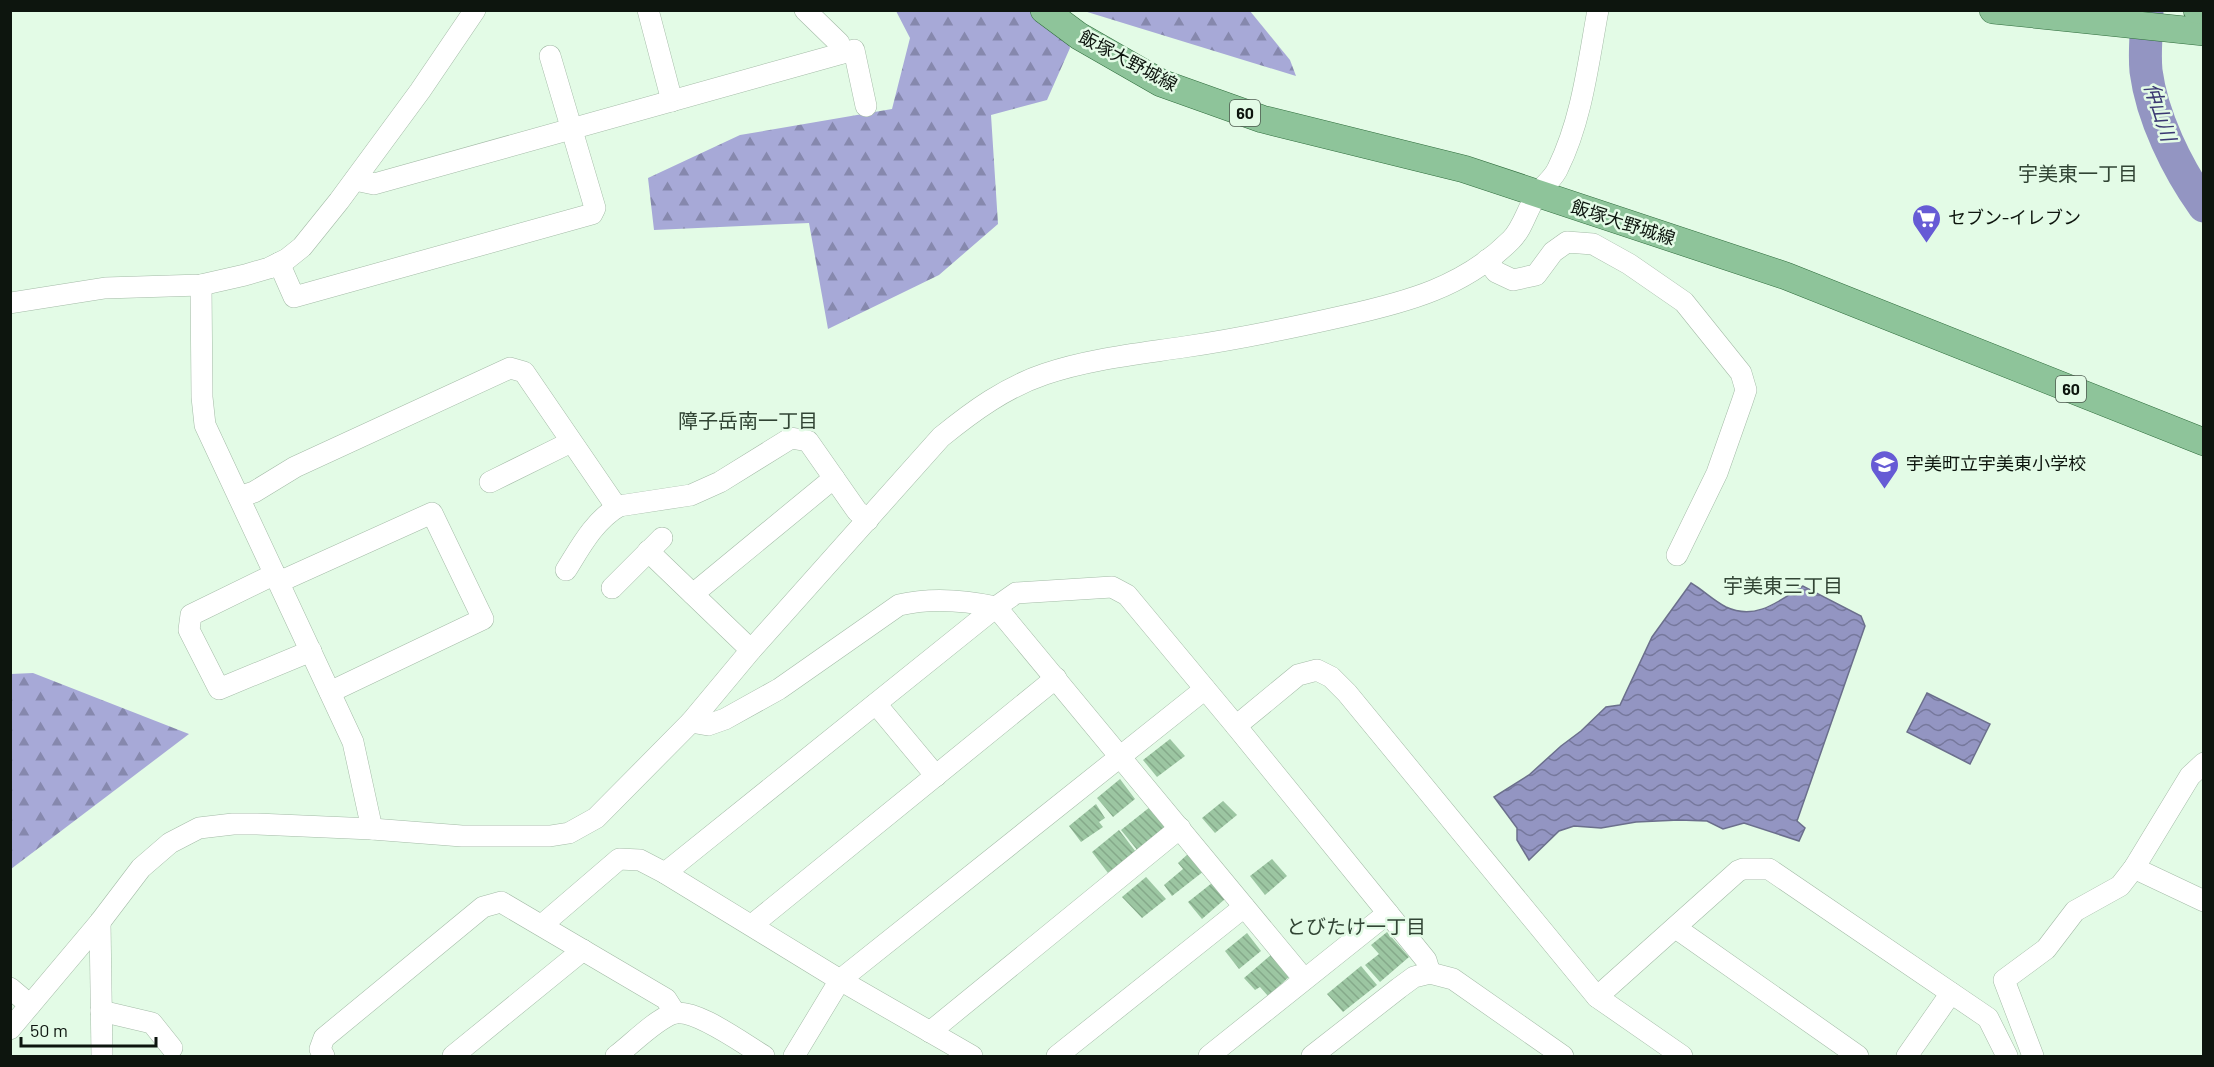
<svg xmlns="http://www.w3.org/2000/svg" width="2214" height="1067" font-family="Barlow,'Noto Sans JP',sans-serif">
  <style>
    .forest { fill: url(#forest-firs) }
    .water { fill: url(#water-waves); stroke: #6b6f8c; stroke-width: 1.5 }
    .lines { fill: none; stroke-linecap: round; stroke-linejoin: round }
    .river { stroke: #9395c2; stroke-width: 33 }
    .building { fill: url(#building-back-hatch) }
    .minor-casing { stroke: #a4bba7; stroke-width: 22 }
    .major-casing { stroke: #306d3d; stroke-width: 28 }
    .minor { stroke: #fff; stroke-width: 21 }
    .major { stroke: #8ec49a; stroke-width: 27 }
    .labels { text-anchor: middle; stroke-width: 5; stroke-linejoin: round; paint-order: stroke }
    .shield { fill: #e3fbe6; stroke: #4d5a4f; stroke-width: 1.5 }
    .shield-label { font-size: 16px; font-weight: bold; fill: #0d150e }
    .street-label { font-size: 18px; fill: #0d150e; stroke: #e3fbe6 }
    .poi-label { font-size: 18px; fill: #0d150e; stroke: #e3fbe6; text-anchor: start }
    .water-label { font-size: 20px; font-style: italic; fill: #3a3872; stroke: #e3fbe6 }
    .neighbourhood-label { font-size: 20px; fill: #314434; stroke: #e3fbe6 }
  </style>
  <defs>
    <pattern id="forest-firs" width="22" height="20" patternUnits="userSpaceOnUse" patternTransform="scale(1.5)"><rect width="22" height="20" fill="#a7a9d7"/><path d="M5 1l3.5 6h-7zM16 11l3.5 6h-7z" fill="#8688ad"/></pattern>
    <pattern id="water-waves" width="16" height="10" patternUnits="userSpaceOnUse" patternTransform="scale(1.5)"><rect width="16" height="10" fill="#9395c2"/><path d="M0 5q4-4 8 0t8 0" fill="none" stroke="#76789c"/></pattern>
    <pattern id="building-back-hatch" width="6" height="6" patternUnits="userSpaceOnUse" patternTransform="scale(1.5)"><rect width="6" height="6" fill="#9cc6a2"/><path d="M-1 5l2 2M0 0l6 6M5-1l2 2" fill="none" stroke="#85a98a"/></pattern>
  </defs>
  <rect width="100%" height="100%" fill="#e3fbe6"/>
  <g class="forest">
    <path d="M896,11H1061L1070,48L1047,100L991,115L998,224L939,275L828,329L809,223L654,230L648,178L740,135L892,109L910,38Z"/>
    <path d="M1084,11H1250L1290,60L1296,76Z"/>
    <path d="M33,673L189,734L11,869V674Z"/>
  </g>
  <g class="water">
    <path d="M1691,583C1703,590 1714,601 1726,607C1756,621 1779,601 1803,586L1861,616L1865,626L1797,821L1805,828L1799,841L1744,823L1723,829L1707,821L1679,820L1636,822L1601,828L1574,826L1559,831L1529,860L1517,840V828L1494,797L1529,775L1561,746L1581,731L1606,707L1620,705L1652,637Z"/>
    <path d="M1927,693L1990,724L1970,764L1907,732Z"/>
  </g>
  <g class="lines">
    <path class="river" d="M2147,10C2147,30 2144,51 2146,71C2152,117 2177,168 2204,206"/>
  </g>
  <g class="building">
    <path d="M1170,739L1185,756L1157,777L1143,760Z"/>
    <path d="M1120,779L1135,799L1113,817L1097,798Z"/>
    <path d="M1223,801L1237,815L1215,833L1202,818Z"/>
    <path d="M1096,804L1105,818L1099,822L1103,827L1081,842L1069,826Z"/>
    <path d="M1150,807L1167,828L1138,851L1121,830Z"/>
    <path d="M1119,830L1136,852L1108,873L1092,852Z"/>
    <path d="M1189,853L1204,871L1172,896L1164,885L1183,869L1178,863Z"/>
    <path d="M1272,859L1287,876L1265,895L1250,876Z"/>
    <path d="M1146,877L1166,899L1142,918L1122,897Z"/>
    <path d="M1212,883L1225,899L1202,919L1188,902Z"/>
    <path d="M1387,932L1409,957L1380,982L1365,965L1379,954L1371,945Z"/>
    <path d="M1247,933L1261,951L1239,969L1225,951Z"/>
    <path d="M1272,954L1290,976L1268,996L1260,987L1255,990L1244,978Z"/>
    <path d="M1361,966L1377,985L1343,1012L1327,994Z"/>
  </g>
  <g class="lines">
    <defs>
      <g id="minor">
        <path d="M648,10L672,101"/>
        <path d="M805,10L839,43L842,53"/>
        <path d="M355,180L374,184L854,50L866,106"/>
        <path d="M1487,260L1496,272L1513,280L1536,275L1553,252L1567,242L1593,244L1629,264L1684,302L1741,373L1746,390L1742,402L1717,473L1677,555"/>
        <path d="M279,263L294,297L592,214L595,208L550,56"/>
        <path d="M201,285L202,397L205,425L353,742L372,829"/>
        <path d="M10,303L105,288L201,285L245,275L269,268L287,259L302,247L339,201L420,91L475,10"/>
        <path d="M490,482L571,442"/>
        <path d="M239,497L254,492L295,467L510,368L524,372L613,502L619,506L691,495L720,482L791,438L808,441L857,511L868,520"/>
        <path d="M648,551L751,650"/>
        <path d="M566,570C581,546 594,521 619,506"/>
        <path d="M275,574L191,615L189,630L219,689L311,651"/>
        <path d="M279,582L432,513L483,619L330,692"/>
        <path d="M612,588L662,538"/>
        <path d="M693,594L834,478"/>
        <path d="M876,704L936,776"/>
        <path d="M691,722L708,725L725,719L779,689L899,605C932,597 964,600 996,607L1304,979"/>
        <path d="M1236,726L1298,675L1317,670L1331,677L1347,693L1597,997L1682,1056"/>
        <path d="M2134,868L2204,901"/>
        <path d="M665,873L996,607L1016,593L1112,587L1127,595L1236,726L1426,960L1430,973"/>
        <path d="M100,922L102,1056"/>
        <path d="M542,925L619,859L640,860L665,873L840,980L972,1056"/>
        <path d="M752,925L1056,678"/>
        <path d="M1676,927L1683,933L1858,1056"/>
        <path d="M10,988L30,1005"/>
        <path d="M1597,997L1738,871L1743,869H1769L1988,1018L2007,1056"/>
        <path d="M101,1011L152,1023L172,1048"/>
        <path d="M10,1029L100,922L141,868L170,843L199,828L233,824H257L372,829L462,836H550L569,833L596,818L691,722L751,650L941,437C973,411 1006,387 1045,374C1089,359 1138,354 1184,347C1238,339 1291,328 1344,316C1407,302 1464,287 1511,240C1524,227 1527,208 1538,193C1544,185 1554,178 1558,168C1582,119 1588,64 1598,10"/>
        <path d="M930,1032L1180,828"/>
        <path d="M324,1056L320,1049L324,1038L483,907L501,902L666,999L675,1013"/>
        <path d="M453,1056L583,950"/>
        <path d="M616,1056C632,1044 654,1021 672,1014C693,1006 745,1045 764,1056"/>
        <path d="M794,1056L840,980L1205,689"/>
        <path d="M1057,1056L1244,907"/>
        <path d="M1209,1056L1388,913"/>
        <path d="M1312,1056L1399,988L1414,977L1430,973L1453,979L1563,1056"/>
        <path d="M1907,1056L1951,993"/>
        <path d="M2033,1056L2004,980L2046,949L2075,911L2120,886L2134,868L2190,776L2204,763"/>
      </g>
      <g id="major">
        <path d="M1044,10L1079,36L1161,83L1262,119L1464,169L1786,276L2204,442"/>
        <path d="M1993,10L2204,32"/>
        <path d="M2197,10L2204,11"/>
      </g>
    </defs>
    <use href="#minor" class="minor-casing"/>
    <use href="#major" class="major-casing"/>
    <use href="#minor" class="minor"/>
    <use href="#major" class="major"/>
  </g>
  <defs>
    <symbol id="supermarket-pin" viewBox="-11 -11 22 30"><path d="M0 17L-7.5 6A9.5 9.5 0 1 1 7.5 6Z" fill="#665bd5" stroke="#e3fbe6"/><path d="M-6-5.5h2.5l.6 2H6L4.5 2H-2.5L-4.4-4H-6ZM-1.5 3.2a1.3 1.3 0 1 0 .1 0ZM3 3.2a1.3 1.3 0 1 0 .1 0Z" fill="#fff"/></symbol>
    <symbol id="school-pin" viewBox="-11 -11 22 30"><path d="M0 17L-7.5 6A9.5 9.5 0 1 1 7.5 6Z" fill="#665bd5" stroke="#e3fbe6"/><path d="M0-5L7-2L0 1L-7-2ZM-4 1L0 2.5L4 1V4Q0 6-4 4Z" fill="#fff"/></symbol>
  </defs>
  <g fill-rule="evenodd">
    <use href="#supermarket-pin" x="1910" y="202" width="33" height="45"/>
    <use href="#school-pin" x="1868" y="448" width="33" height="45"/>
  </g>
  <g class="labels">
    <g class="shield">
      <rect x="1230" y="100" width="30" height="26" rx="4.5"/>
      <rect x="2056" y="376" width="30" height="26" rx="4.5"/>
    </g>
    <g class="shield-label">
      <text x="1245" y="119">60</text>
      <text x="2071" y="395">60</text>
    </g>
    <g class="street-label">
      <text transform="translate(1128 61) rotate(28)" y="6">飯塚大野城線</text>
      <text transform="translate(1623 223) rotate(18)" y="6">飯塚大野城線</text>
    </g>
    <g class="poi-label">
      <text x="1948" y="224">セブン-イレブン</text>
      <text x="1906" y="470">宇美町立宇美東小学校</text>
    </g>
    <g class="water-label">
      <text transform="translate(2160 112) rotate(72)" y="7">仲山川</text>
    </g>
    <g class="neighbourhood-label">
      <text x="2078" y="181">宇美東一丁目</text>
      <text x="748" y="428">障子岳南一丁目</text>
      <text x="1783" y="593">宇美東三丁目</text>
      <text x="1356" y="934">とびたけ一丁目</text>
    </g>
  </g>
  <rect width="2214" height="1067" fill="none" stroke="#0d150e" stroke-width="24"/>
  <path d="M21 1037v9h135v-9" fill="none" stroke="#0d150e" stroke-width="3"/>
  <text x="30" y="1037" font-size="18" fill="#0d150e" stroke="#e3fbe6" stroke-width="4.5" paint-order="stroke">50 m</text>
</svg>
